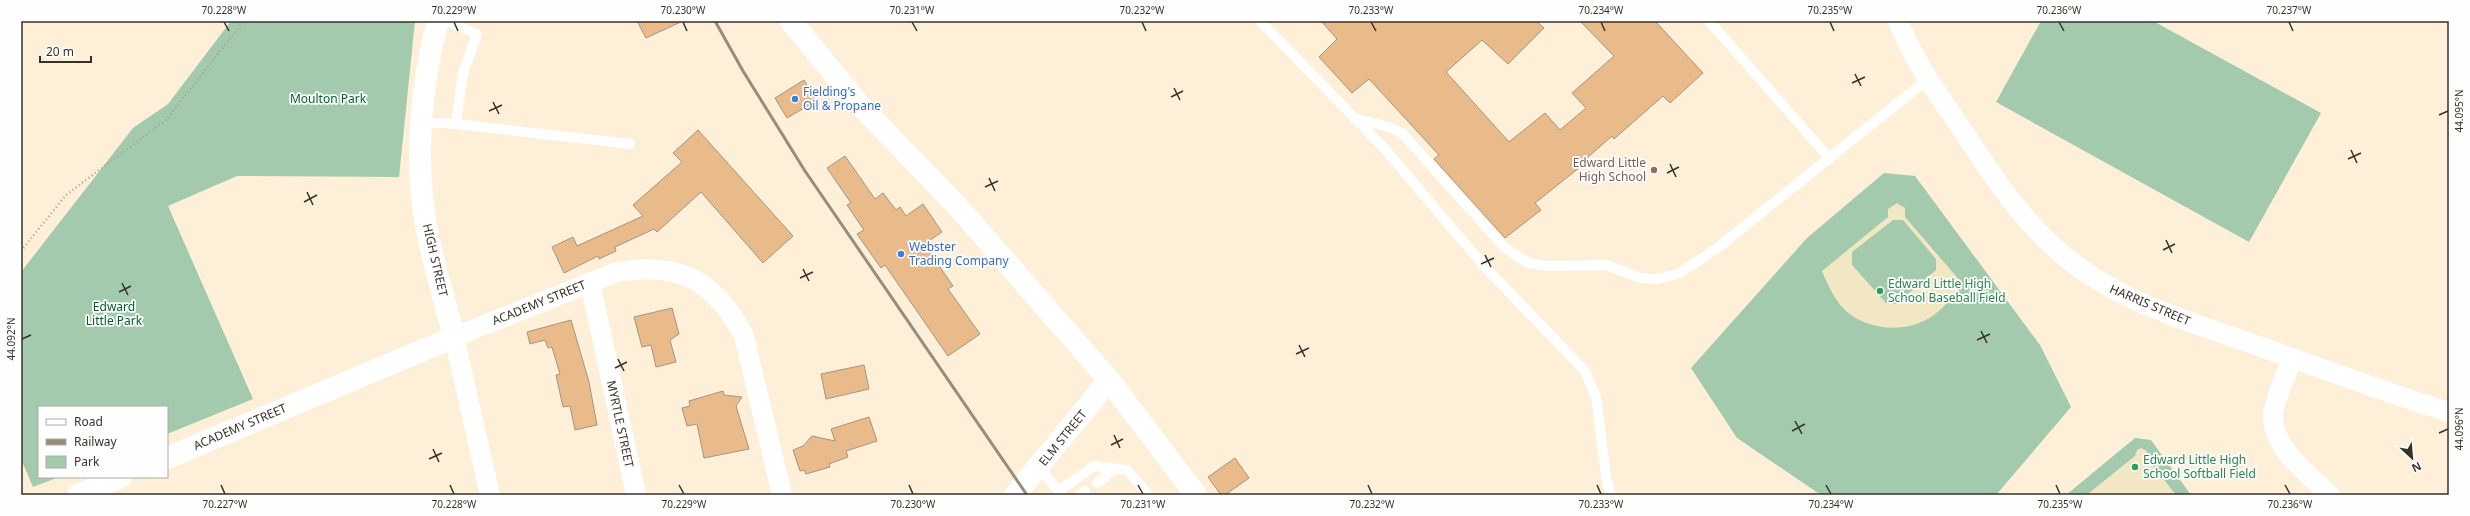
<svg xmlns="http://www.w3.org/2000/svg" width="2470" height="516" font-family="'Noto Sans',sans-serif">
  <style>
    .green { fill: #a3caac }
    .sand { fill: #f1e7c2; fill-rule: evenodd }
    .building { fill: #e9bb8a; stroke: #a69481 }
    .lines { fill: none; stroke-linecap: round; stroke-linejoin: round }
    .path { stroke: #aba08f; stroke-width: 2.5; stroke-dasharray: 1 3; stroke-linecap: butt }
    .service { stroke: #fff; stroke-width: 10 }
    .minor { stroke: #fff; stroke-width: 20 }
    .secondary { stroke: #fff; stroke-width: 22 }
    .primary { stroke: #fff; stroke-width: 22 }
    .trunk { stroke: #fff; stroke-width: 22 }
    .rail { stroke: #978d7d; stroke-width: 3 }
    .ticks { fill: none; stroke: #373229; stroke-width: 1.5 }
    .shop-dot { fill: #3f7fe0; stroke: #fefefe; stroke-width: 1.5 }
    .education-dot { fill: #8d6e63; stroke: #fefefe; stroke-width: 1.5 }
    .leisure-dot { fill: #2e9e5b; stroke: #fefefe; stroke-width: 1.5 }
    .labels { text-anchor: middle; stroke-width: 3.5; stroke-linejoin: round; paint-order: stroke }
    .shop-label { font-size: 12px; fill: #366cbe; stroke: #fefefe; text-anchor: start }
    .park-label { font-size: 12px; fill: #005e2c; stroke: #fefefe }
    .education-label { font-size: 12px; fill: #785e54; stroke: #fefefe; text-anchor: end }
    .street-label { font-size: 12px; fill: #373229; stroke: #fefefe }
    .leisure-label { font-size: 12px; fill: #27864d; stroke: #fefefe; text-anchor: start }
    .neatline { fill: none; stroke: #373229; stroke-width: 1.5 }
    .ticks-label { font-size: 10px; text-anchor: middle; fill: #373229 }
  </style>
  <rect width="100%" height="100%" fill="#fdefd8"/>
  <g class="green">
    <path d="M231,21H415L399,177L237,176L168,206L253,399L167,434V407H39V477H59L33,487L21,459V272L133,128L168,104Z"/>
    <path d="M2041,21H2153L2321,113L2249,242L1996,102Z"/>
    <path d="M1884,173L1915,176L2040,345L2071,407L1996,495H1821L1737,438L1691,368L1807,238Z"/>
    <path d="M2135,438L2151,440L2191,495H2066Z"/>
  </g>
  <g class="sand">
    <path d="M1897,203L1905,208V217L1962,283C1954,295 1945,307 1934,315C1907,335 1863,331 1841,306C1833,296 1827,283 1822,271L1888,217V209ZM1893,220H1903L1936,259V270L1896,304L1886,303L1852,265V252Z"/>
    <path d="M2141,448L2147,451V458L2176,495H2089V493L2135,456L2137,450Z"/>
  </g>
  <g class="building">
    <path d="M637,21H683L646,38Z"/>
    <path d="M1321,21H1536L1544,28L1508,64L1482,40L1446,72L1509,142L1545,113L1560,130L1586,108L1572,93L1614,56L1580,21H1655L1703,73L1670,103L1663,96L1614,139L1612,136L1587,158L1589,160L1535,203L1541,210L1505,238L1434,159L1439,155L1369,79L1352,93L1319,57L1337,39Z"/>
    <path d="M804,80L816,101L787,118L775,98Z"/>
    <path d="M698,130L793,236L763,263L701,192L657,232L654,229L615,247L616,251L599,259L598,256L564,273L552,247L573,237L577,246L643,216L633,205L682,162L673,153Z"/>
    <path d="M845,156L875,199L883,193L896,210L900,207L906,216L923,204L942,232L924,244L953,286L948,289L980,334L948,356L885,265L881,268L857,234L864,230L847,205L851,203L827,168Z"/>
    <path d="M672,308L679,334L670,340L676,362L656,367L651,345L642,347L634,317Z"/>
    <path d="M571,320L589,382L597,425L575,430L570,406L563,407L556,375L560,374L552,347L548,348L545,340L530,344L527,332Z"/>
    <path d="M864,365L869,389L826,399L821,374Z"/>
    <path d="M723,391L724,395L742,397L736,406L749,449L704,458L697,424L687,426L682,408L690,406L689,401Z"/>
    <path d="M869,417L877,441L846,451L848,457L829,464L830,467L806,474L804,470L800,471L793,450L803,446L812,436L835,441L831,429Z"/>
    <path d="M1235,458L1249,478L1225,495H1221L1208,477Z"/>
  </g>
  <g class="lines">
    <path class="path" d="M21,251L66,195L166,120L244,21"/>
    <g class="service">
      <path d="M446,21L477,34L463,73L456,124"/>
      <path d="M1260,21L1384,148L1484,266L1585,371L1596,397L1606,477L1611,495"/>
      <path d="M1709,21L1830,159"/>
      <path d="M1354,118L1389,127L1402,133L1504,247L1528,263L1548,266L1606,265L1641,278L1657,279L1678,274L1716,249L1928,79"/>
      <path d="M422,122L456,124L630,144"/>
      <path d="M1040,467L1061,495"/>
      <path d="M1097,483L1114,470"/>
      <path d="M1058,492L1094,466L1127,470L1149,495"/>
      <path d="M1080,495L1085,491"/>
    </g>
    <g class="minor">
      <path d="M1898,21C1914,61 1939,96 1963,131C1992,175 2021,220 2063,255C2121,304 2194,323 2264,348C2326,370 2387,393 2449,412"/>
      <path d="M590,282L636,495"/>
      <path d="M2293,358C2287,373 2273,401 2273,417C2274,450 2308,474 2330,495"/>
      <path d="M490,495L454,337L617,272C679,261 716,281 744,336L782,495"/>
    </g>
    <path class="secondary" d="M1015,495L1109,380"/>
    <g class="primary">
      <path d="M167,458L454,337C445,302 434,267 427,231C414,165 420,86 438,21"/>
      <path d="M78,495L121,477"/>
    </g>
    <path class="trunk" d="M791,21L858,103L958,207L1109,380L1196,495"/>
    <path class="rail" d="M715,21L743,71L805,171L1027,495"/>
  </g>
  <path class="ticks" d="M224,22L229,31M454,22L458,31M683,22L687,31M912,22L917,31M1142,22L1146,31M1371,22L1376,31M1601,22L1605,31M1830,22L1834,31M2059,22L2064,31M2289,22L2293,31M1855,74L1861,86M1852,83L1865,77M1174,88L1180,100M1171,97L1183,91M493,102L499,114M489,111L502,105M2439,115L2448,111M2351,150L2357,163M2348,159L2361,153M1670,164L1676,177M1667,173L1679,167M989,178L995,191M985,187L998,181M307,192L313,205M304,202L317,195M2166,240L2172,253M2163,250L2175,244M1485,255L1491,267M1481,264L1494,258M803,269L809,281M800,278L813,272M122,283L128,295M119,292L131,286M1981,331L1987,343M22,339L31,335M1977,340L1990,334M1299,345L1305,357M1296,354L1309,348M618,359L624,371M615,368L627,362M1795,421L1802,434M1792,431L1805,424M2439,433L2448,429M1114,435L1120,448M1111,445L1123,439M433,449L439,462M429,459L442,453M221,485L225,494M450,485L454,494M679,485L684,494M909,485L913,494M1138,485L1143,494M1368,485L1372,494M1597,485L1601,494M1826,485L1831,494M2056,485L2060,494M2285,485L2290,494"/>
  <g class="shop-dot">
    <circle cx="795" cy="99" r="4"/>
    <circle cx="901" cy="254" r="4"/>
  </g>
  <circle class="education-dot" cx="1654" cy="170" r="4"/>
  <g class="leisure-dot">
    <circle cx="1880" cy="291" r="4"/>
    <circle cx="2135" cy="467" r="4"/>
  </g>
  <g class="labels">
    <g class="shop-label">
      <text x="803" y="96">Fielding's<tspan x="803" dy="14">Oil &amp; Propane</tspan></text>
      <text x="909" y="251">Webster<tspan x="909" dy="14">Trading Company</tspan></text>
    </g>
    <g class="park-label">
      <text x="328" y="103">Moulton Park</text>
      <text x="114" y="311">Edward<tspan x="114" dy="14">Little Park</tspan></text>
    </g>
    <g class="education-label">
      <text x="1646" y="167">Edward Little<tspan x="1646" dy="14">High School</tspan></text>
    </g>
    <g class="street-label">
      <text transform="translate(435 260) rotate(77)" y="4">HIGH STREET</text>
      <text transform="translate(539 303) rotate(-22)" y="4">ACADEMY STREET</text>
      <text transform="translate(2150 305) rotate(23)" y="4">HARRIS STREET</text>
      <text transform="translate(620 424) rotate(78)" y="4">MYRTLE STREET</text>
      <text transform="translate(240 427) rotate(-23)" y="4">ACADEMY STREET</text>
      <text transform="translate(1063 438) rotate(-51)" y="4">ELM STREET</text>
    </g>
    <g class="leisure-label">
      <text x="1888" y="288">Edward Little High<tspan x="1888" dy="14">School Baseball Field</tspan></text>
      <text x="2143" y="464">Edward Little High<tspan x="2143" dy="14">School Softball Field</tspan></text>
    </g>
  </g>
  <rect width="2470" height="516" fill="none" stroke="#fefefe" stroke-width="44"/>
  <rect x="38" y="406" width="130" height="72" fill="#fefefe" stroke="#aeaca9"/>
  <rect x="46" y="419" width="20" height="6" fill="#ffffff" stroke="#aeaca9"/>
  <text x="74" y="426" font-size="12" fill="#373229">Road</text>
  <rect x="46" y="439" width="20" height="6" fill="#978d7d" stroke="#aeaca9"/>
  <text x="74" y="446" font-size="12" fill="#373229">Railway</text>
  <rect x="46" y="456" width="20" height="12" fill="#a3caac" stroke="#aeaca9"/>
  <text x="74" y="466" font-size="12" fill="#373229">Park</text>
  <g transform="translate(2412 458) rotate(154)" stroke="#fefefe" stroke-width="3" paint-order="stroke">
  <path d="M0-3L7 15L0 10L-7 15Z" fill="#373229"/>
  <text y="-6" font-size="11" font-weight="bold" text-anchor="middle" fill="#373229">N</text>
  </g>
  <path d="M40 56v6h51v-6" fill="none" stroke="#373229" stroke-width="2"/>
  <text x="46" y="56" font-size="12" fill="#373229" stroke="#fefefe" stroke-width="3" paint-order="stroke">20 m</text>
  <rect x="22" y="22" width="2426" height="472" class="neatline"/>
  <g class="ticks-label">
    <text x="224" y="14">70.228°W</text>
    <text x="454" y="14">70.229°W</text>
    <text x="683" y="14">70.230°W</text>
    <text x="912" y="14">70.231°W</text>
    <text x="1142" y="14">70.232°W</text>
    <text x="1371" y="14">70.233°W</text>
    <text x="1601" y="14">70.234°W</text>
    <text x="1830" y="14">70.235°W</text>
    <text x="2059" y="14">70.236°W</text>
    <text x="2289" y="14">70.237°W</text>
    <text transform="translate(2459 111) rotate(-90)" y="4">44.095°N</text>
    <text transform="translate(11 339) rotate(-90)" y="4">44.092°N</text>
    <text transform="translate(2459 429) rotate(-90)" y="4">44.096°N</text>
    <text x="225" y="508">70.227°W</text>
    <text x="454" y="508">70.228°W</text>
    <text x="684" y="508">70.229°W</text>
    <text x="913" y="508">70.230°W</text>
    <text x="1143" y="508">70.231°W</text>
    <text x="1372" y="508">70.232°W</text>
    <text x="1601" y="508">70.233°W</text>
    <text x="1831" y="508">70.234°W</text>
    <text x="2060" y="508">70.235°W</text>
    <text x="2290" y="508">70.236°W</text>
  </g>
</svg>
